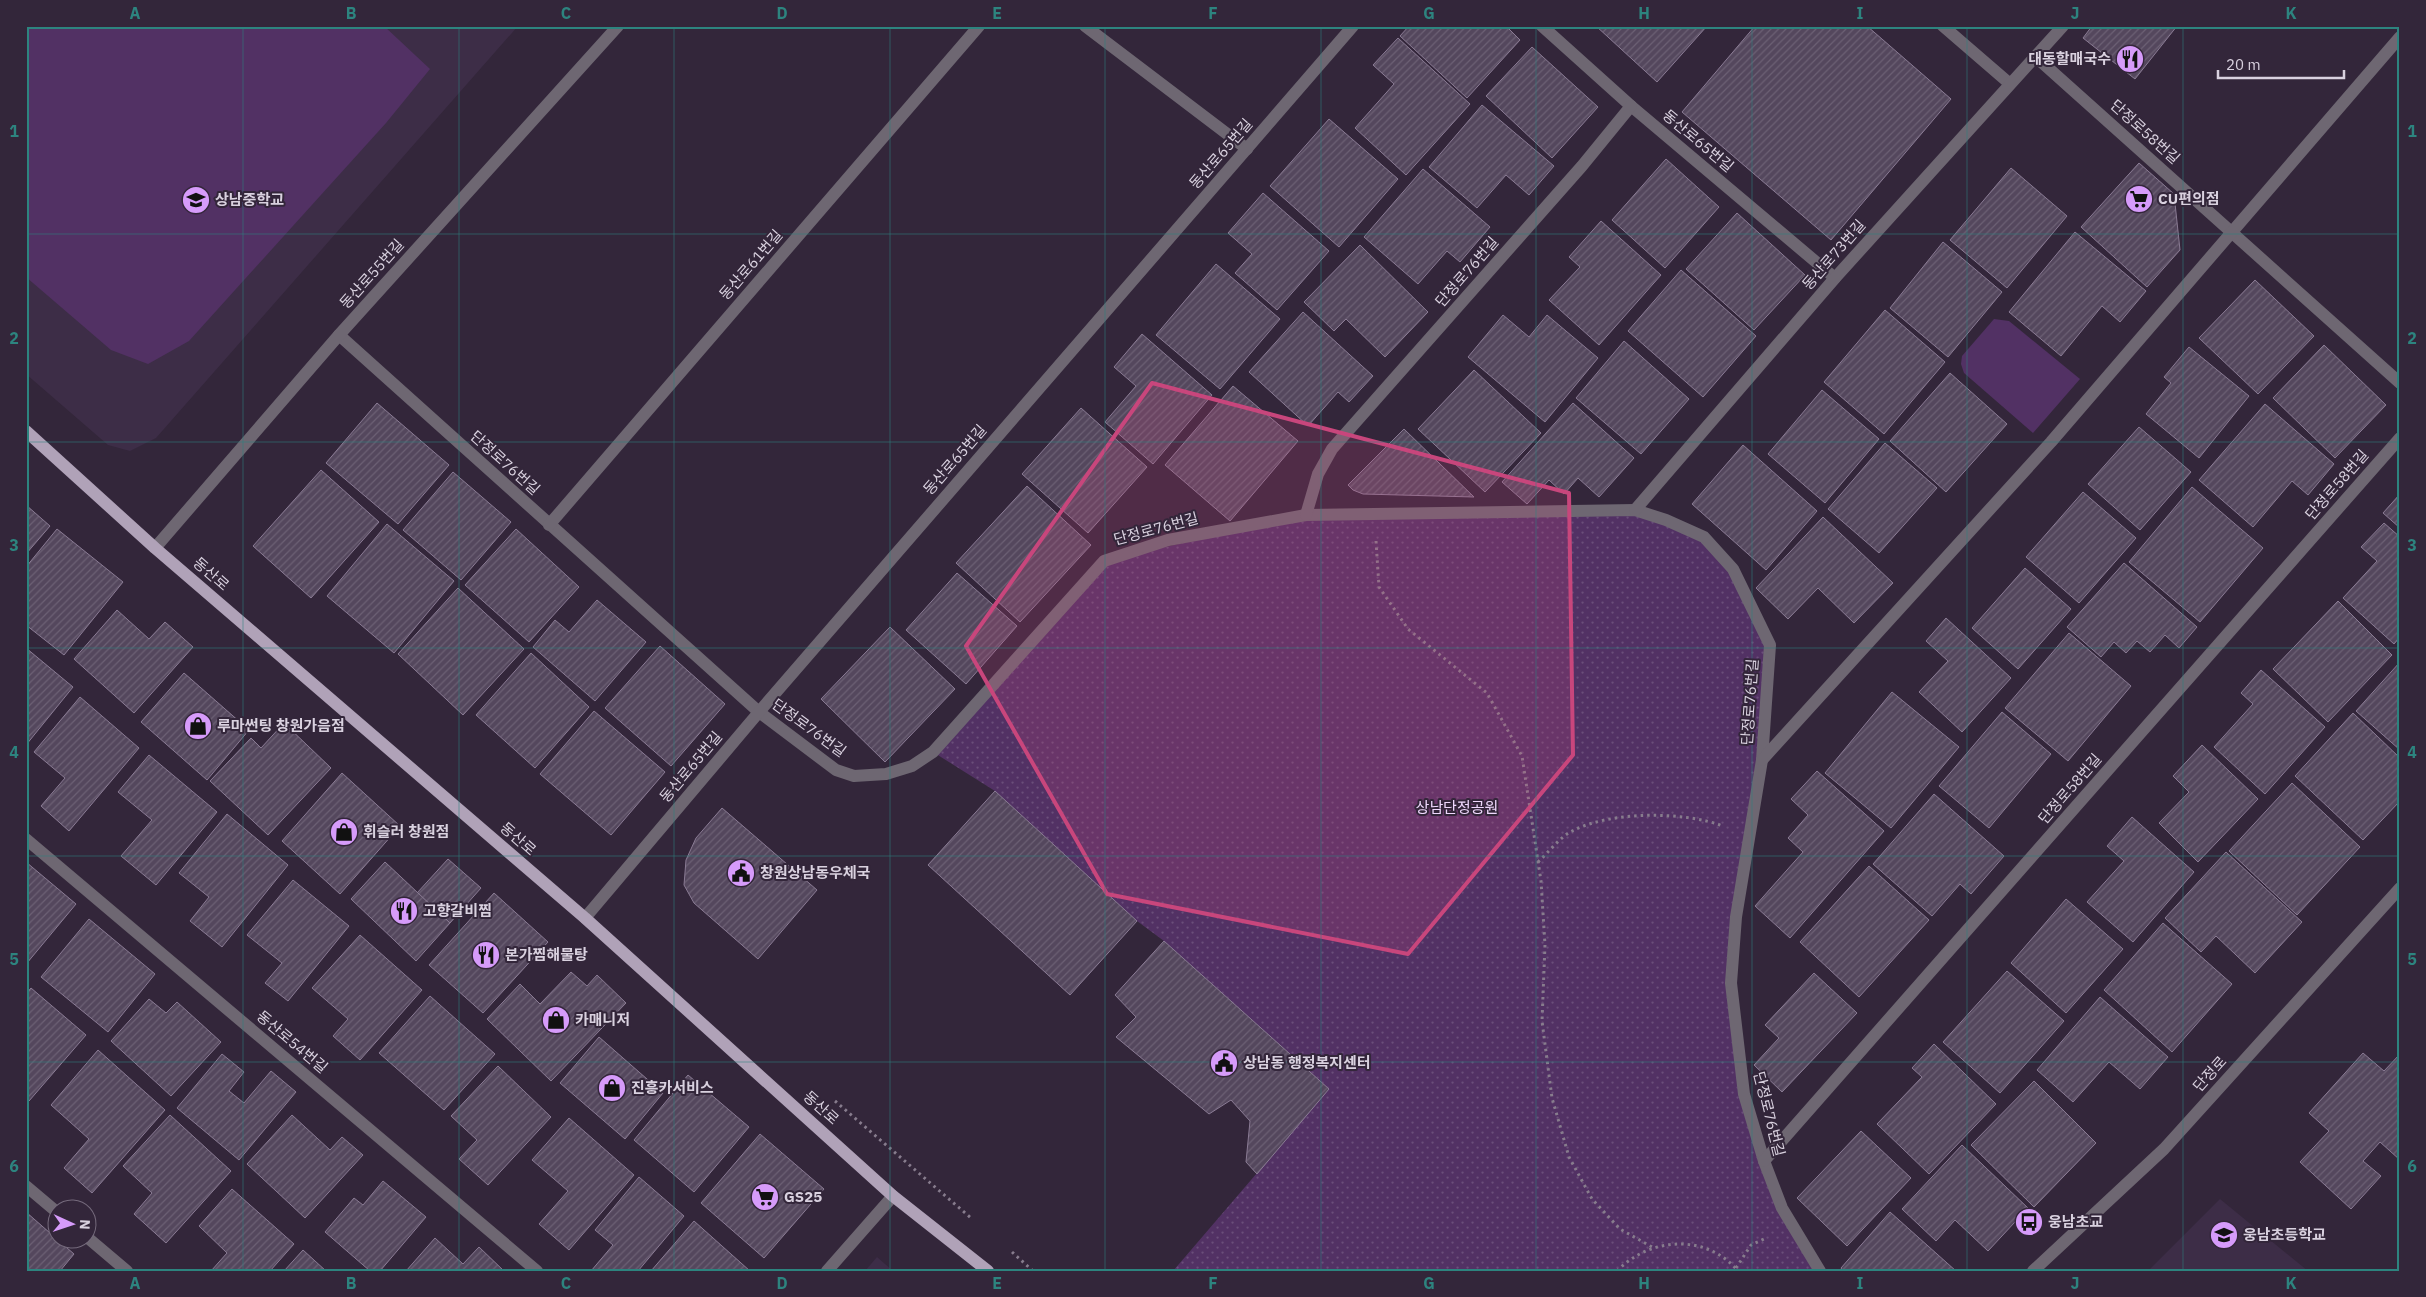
<svg xmlns="http://www.w3.org/2000/svg" width="2426" height="1297" font-family="'IBM Plex Sans','Noto Sans KR',sans-serif">
  <style>
    .built { fill: #3d2d47 }
    .grass { fill: #523164 }
    .park { fill: url(#park-dots) }
    .building { fill: url(#building-hatch); stroke: #8a7b94 }
    .lines { fill: none; stroke-linecap: round; stroke-linejoin: round }
    .path { stroke: #877c8d; stroke-width: 3; stroke-dasharray: 2.5 4; stroke-linecap: butt }
    .minor { stroke: #6e6772; stroke-width: 12 }
    .major { stroke: #b0a2b8; stroke-width: 12 }
    .marked { fill: #c8467c; fill-opacity: 0.2; stroke: #c8467c; stroke-width: 4; stroke-linejoin: round }
    .grid { fill: none; stroke: #2d847f; stroke-width: 1; stroke-opacity: 0.55 }
    .labels { text-anchor: middle; stroke-width: 4; stroke-linejoin: round; paint-order: stroke }
    .poi-label { font-size: 15px; font-weight: bold; fill: #d9d1df; stroke: #33263a; text-anchor: start }
    .street-label { font-size: 15px; fill: #d9d1df; stroke: #33263a }
    .park-label { font-size: 15px; fill: #efd8fd; stroke: #33263a }
    .neatline { fill: none; stroke: #2d847f; stroke-width: 2 }
    .grid-label { font-size: 16px; text-anchor: middle; font-weight: bold; fill: #2d847f }
  </style>
  <defs>
    <pattern id="park-dots" width="8" height="8" patternUnits="userSpaceOnUse" patternTransform="scale(1.25)"><rect width="8" height="8" fill="#523164"/><path d="M2 2h.1M6 6h.1" fill="none" stroke="#6a4e7a" stroke-width="1.8" stroke-linecap="round"/></pattern>
    <pattern id="building-hatch" width="6" height="6" patternUnits="userSpaceOnUse" patternTransform="scale(1.25)"><rect width="6" height="6" fill="#54475d"/><path d="M-1 1l2-2M0 6l6-6M5 7l2-2" fill="none" stroke="#6c6074"/></pattern>
  </defs>
  <rect width="100%" height="100%" fill="#33263a"/>
  <g class="built">
    <path d="M26,26H518L156,438L130,451L108,445L26,374Z"/>
    <path d="M2220,1199L2308,1271H2148Z"/>
    <path d="M877,1257L893,1271H865Z"/>
  </g>
  <g class="grass">
    <path d="M26,26H384L430,69L386,123L189,341L148,364L111,350L26,277Z"/>
    <path d="M1994,319L2009,321L2080,379L2033,433L1964,373L1961,364L1962,356Z"/>
  </g>
  <path class="park" d="M1635,510L1704,537L1733,569L1770,645L1731,983L1744,1094L1782,1208L1823,1271H1173L1329,1089L1164,941L1137,921L995,791L933,752L1104,561L1306,515Z"/>
  <g class="building">
    <path d="M1409,26H1506L1520,40L1467,98L1400,36Z"/>
    <path d="M1596,26H1707L1657,82Z"/>
    <path d="M1755,26H1867L1951,99L1831,240L1682,112Z"/>
    <path d="M2092,26H2177L2135,79L2083,38Z"/>
    <path d="M1398,38L1470,104L1406,175L1355,128L1394,84L1373,65Z"/>
    <path d="M1532,47L1598,107L1552,158L1486,96Z"/>
    <path d="M1482,105L1554,166L1529,195L1506,175L1477,208L1429,167Z"/>
    <path d="M1329,119L1398,179L1339,247L1270,186Z"/>
    <path d="M1666,159L1719,207L1665,268L1612,220Z"/>
    <path d="M2139,163L2174,194L2180,250L2147,287L2081,227Z"/>
    <path d="M2011,168L2067,216L2007,288L1950,240Z"/>
    <path d="M1423,169L1490,227L1460,262L1447,251L1418,284L1364,237Z"/>
    <path d="M1263,193L1329,251L1277,310L1235,273L1252,254L1228,233Z"/>
    <path d="M1737,213L1805,275L1754,330L1686,269Z"/>
    <path d="M1601,221L1661,275L1599,345L1549,300L1580,267L1569,257Z"/>
    <path d="M2075,232L2146,291L2120,322L2102,306L2061,356L2009,312Z"/>
    <path d="M1943,242L2002,292L1948,357L1890,308Z"/>
    <path d="M1360,245L1428,312L1385,357L1346,319L1334,331L1304,302Z"/>
    <path d="M1216,264L1280,319L1220,389L1156,335Z"/>
    <path d="M1681,270L1756,336L1703,397L1628,331Z"/>
    <path d="M2255,280L2314,336L2258,394L2199,338Z"/>
    <path d="M1885,310L1945,362L1884,434L1824,382Z"/>
    <path d="M1303,312L1373,376L1349,402L1338,392L1308,426L1249,372Z"/>
    <path d="M1503,315L1529,337L1547,315L1598,358L1545,422L1468,357Z"/>
    <path d="M1142,334L1212,395L1153,464L1105,422L1136,386L1114,367Z"/>
    <path d="M1624,341L1689,399L1641,454L1576,398Z"/>
    <path d="M2324,345L2386,405L2335,458L2273,398Z"/>
    <path d="M2189,347L2249,396L2199,458L2146,414L2171,383L2164,377Z"/>
    <path d="M1474,370L1541,433L1485,492L1418,429Z"/>
    <path d="M1950,373L2007,424L1946,492L1890,441Z"/>
    <path d="M1233,386L1298,441L1230,521L1165,465Z"/>
    <path d="M1822,390L1879,439L1825,503L1768,454Z"/>
    <path d="M377,403L449,465L398,524L326,463Z"/>
    <path d="M1573,403L1634,458L1599,497L1578,478L1564,494L1549,480L1527,504L1502,482Z"/>
    <path d="M2265,404L2334,464L2308,495L2292,481L2253,527L2199,480Z"/>
    <path d="M1081,408L1147,467L1088,533L1022,474Z"/>
    <path d="M2139,427L2191,472L2140,530L2088,484Z"/>
    <path d="M1404,429L1474,497L1363,494L1353,490L1348,485Z"/>
    <path d="M1885,443L1937,488L1879,553L1828,509Z"/>
    <path d="M1743,445L1817,511L1766,570L1692,504Z"/>
    <path d="M321,470L379,522L311,598L253,546Z"/>
    <path d="M453,472L511,522L461,580L403,530Z"/>
    <path d="M1027,486L1091,545L1020,622L956,563Z"/>
    <path d="M2192,487L2263,548L2200,622L2129,562Z"/>
    <path d="M2083,492L2136,538L2079,603L2026,557Z"/>
    <path d="M2400,494V528L2383,513Z"/>
    <path d="M26,505L50,526L26,554Z"/>
    <path d="M1823,517L1893,583L1854,623L1818,588L1788,619L1756,588Z"/>
    <path d="M2384,523L2400,537V637L2394,644L2343,598L2377,561L2361,547Z"/>
    <path d="M387,524L454,581L394,653L327,596Z"/>
    <path d="M57,529L123,582L64,655L26,625V567Z"/>
    <path d="M516,529L579,587L529,642L465,585Z"/>
    <path d="M2124,563L2197,627L2179,648L2165,635L2150,652L2137,641L2126,653L2114,642L2101,657L2067,627Z"/>
    <path d="M2025,568L2071,609L2018,669L1972,628Z"/>
    <path d="M957,573L1017,626L966,684L906,630Z"/>
    <path d="M458,588L524,649L463,715L398,654Z"/>
    <path d="M597,600L646,642L595,701L533,647L555,620L569,632Z"/>
    <path d="M2338,601L2392,655L2328,722L2273,669Z"/>
    <path d="M117,610L149,639L165,622L193,647L134,713L74,659Z"/>
    <path d="M1946,618L2011,678L1962,732L1919,692L1948,661L1926,641Z"/>
    <path d="M890,627L955,689L885,762L821,699Z"/>
    <path d="M2069,633L2131,686L2068,761L2005,708Z"/>
    <path d="M660,646L725,704L671,766L605,708Z"/>
    <path d="M26,648L73,687L26,745Z"/>
    <path d="M531,653L589,707L535,768L476,715Z"/>
    <path d="M2400,662V750L2356,711Z"/>
    <path d="M2261,670L2325,727L2265,794L2214,747L2253,704L2241,693Z"/>
    <path d="M184,673L249,730L207,780L141,722Z"/>
    <path d="M1892,692L1959,747L1891,828L1825,773Z"/>
    <path d="M80,697L139,748L69,831L41,806L65,778L34,752Z"/>
    <path d="M594,711L665,772L611,835L540,774Z"/>
    <path d="M2002,712L2051,754L1989,828L1939,786Z"/>
    <path d="M2353,713L2400,758V801L2363,840L2295,776Z"/>
    <path d="M284,723L331,768L268,835L210,781L251,738L261,748Z"/>
    <path d="M2202,745L2258,799L2198,862L2159,823L2189,792L2173,776Z"/>
    <path d="M149,755L217,812L156,885L121,856L152,820L118,792Z"/>
    <path d="M1817,771L1884,831L1790,938L1755,906L1803,852L1788,838L1808,815L1791,799Z"/>
    <path d="M342,773L400,826L340,894L282,841Z"/>
    <path d="M2292,783L2360,847L2297,915L2229,851Z"/>
    <path d="M995,791L1137,921L1070,995L928,865Z"/>
    <path d="M1934,794L2004,856L1971,894L1960,884L1932,916L1873,864Z"/>
    <path d="M722,808L817,890L758,959L694,903L684,885L686,860L696,838Z"/>
    <path d="M227,814L288,865L222,947L190,921L209,897L179,873Z"/>
    <path d="M2132,817L2194,872L2133,942L2087,902L2124,861L2107,846Z"/>
    <path d="M2226,852L2302,922L2255,973L2216,936L2201,952L2165,918Z"/>
    <path d="M448,859L481,888L450,923L417,893Z"/>
    <path d="M26,862L76,904L27,963H26Z"/>
    <path d="M385,862L450,923L416,961L351,899Z"/>
    <path d="M1869,866L1929,920L1859,997L1800,942Z"/>
    <path d="M293,880L349,926L288,1001L265,983L282,963L247,935Z"/>
    <path d="M494,893L548,942L483,1013L429,965Z"/>
    <path d="M2066,899L2123,949L2066,1013L2011,963Z"/>
    <path d="M89,919L155,974L108,1032L41,977Z"/>
    <path d="M2163,923L2232,984L2172,1052L2104,990Z"/>
    <path d="M360,935L422,990L360,1060L333,1036L348,1019L312,988Z"/>
    <path d="M1164,941L1329,1089L1257,1174L1246,1162L1250,1121L1231,1100L1209,1114L1116,1037L1136,1017L1115,995Z"/>
    <path d="M2007,971L2064,1021L2000,1093L1943,1042Z"/>
    <path d="M571,972L587,986L597,975L626,1003L551,1081L487,1019L520,984L540,1004Z"/>
    <path d="M1814,973L1857,1013L1782,1092L1754,1065L1779,1038L1765,1025Z"/>
    <path d="M31,988L86,1035L29,1101L26,1098V994Z"/>
    <path d="M430,996L495,1054L444,1110L379,1053Z"/>
    <path d="M2100,997L2168,1057L2140,1089L2109,1062L2073,1102L2037,1070Z"/>
    <path d="M149,999L166,1013L177,1002L221,1042L171,1096L111,1041Z"/>
    <path d="M599,1037L663,1093L625,1139L560,1083Z"/>
    <path d="M1934,1044L1996,1104L1929,1174L1877,1124L1922,1077L1912,1068Z"/>
    <path d="M98,1050L165,1110L92,1193L64,1168L89,1139L51,1105Z"/>
    <path d="M2363,1053L2384,1071L2400,1054V1160L2380,1142L2363,1161L2381,1176L2351,1209L2300,1162L2329,1131L2309,1113Z"/>
    <path d="M222,1054L244,1072L229,1091L244,1103L271,1071L296,1092L239,1160L177,1108Z"/>
    <path d="M498,1066L551,1117L488,1185L459,1159L477,1140L451,1116Z"/>
    <path d="M688,1075L749,1127L694,1192L634,1140Z"/>
    <path d="M2034,1081L2096,1143L2034,1207L1971,1145Z"/>
    <path d="M170,1115L231,1171L166,1243L134,1214L152,1193L123,1166Z"/>
    <path d="M292,1115L330,1150L342,1137L363,1155L305,1218L247,1164Z"/>
    <path d="M569,1118L634,1175L569,1250L539,1224L568,1191L532,1160Z"/>
    <path d="M1861,1131L1911,1178L1847,1246L1797,1198Z"/>
    <path d="M760,1134L824,1189L764,1258L701,1203Z"/>
    <path d="M1962,1145L2028,1208L1988,1251L1955,1220L1936,1241L1902,1209Z"/>
    <path d="M639,1177L684,1216L638,1271H591L613,1245L595,1230Z"/>
    <path d="M383,1181L426,1217L380,1271H370L325,1232L354,1198L363,1205Z"/>
    <path d="M232,1189L294,1244L270,1271H211L227,1253L199,1226Z"/>
    <path d="M26,1212L74,1254L60,1271H26Z"/>
    <path d="M1890,1212L1956,1271H1843L1841,1268Z"/>
    <path d="M694,1221L750,1271H651Z"/>
    <path d="M435,1238L463,1264L479,1247L504,1271H406Z"/>
    <path d="M303,1250L326,1271H284Z"/>
  </g>
  <g class="lines">
    <g class="path">
      <path d="M1376,541L1379,587L1408,629L1487,693L1522,756L1541,881L1545,945L1542,1021L1552,1098L1569,1157L1592,1199L1620,1229L1652,1247"/>
      <path d="M1538,862C1548,853 1560,837 1572,831C1611,811 1683,811 1723,826"/>
      <path d="M835,1101L971,1218"/>
      <path d="M1012,1252L1033,1271"/>
      <path d="M1736,1268L1751,1245L1766,1238"/>
      <path d="M1617,1271C1650,1237 1706,1233 1738,1271"/>
    </g>
    <g class="minor">
      <path d="M1085,26L1247,149"/>
      <path d="M1542,26L1631,106L1835,278"/>
      <path d="M1943,26L2009,83"/>
      <path d="M2037,58L2400,383"/>
      <path d="M339,335L759,712L836,770L854,776L886,774L912,766L933,752L1104,561L1168,540L1306,515L1635,510L1666,520L1704,537L1733,569L1770,645L1762,760L1736,917L1731,983L1744,1094L1764,1161L1782,1208L1820,1271"/>
      <path d="M1635,510L1835,278L2063,26"/>
      <path d="M1306,515L1318,474L1332,449L1582,166L1631,106"/>
      <path d="M549,525L979,26"/>
      <path d="M155,548L339,335L618,26"/>
      <path d="M1762,760L2051,442L2400,37"/>
      <path d="M26,839L537,1271"/>
      <path d="M585,918L759,712L1353,26"/>
      <path d="M1764,1161L2400,438"/>
      <path d="M26,1186L58,1213"/>
      <path d="M88,1238L127,1271"/>
      <path d="M827,1271L893,1196"/>
      <path d="M2033,1271L2164,1149L2400,888"/>
    </g>
    <path class="major" d="M26,431L155,548L585,918L893,1196L988,1271"/>
  </g>
  <path class="marked" d="M1152,383L1569,493L1573,755L1408,954L1107,894L966,646Z"/>
  <path class="grid" d="M243,26V1271M459,26V1271M674,26V1271M890,26V1271M1105,26V1271M1321,26V1271M1536,26V1271M1752,26V1271M1967,26V1271M2183,26V1271M26,234H2400M26,442H2400M26,648H2400M26,856H2400M26,1062H2400"/>
  <defs>
    <symbol id="restaurant-disc" viewBox="-11 -11 22 22"><circle r="9.5" fill="#d69bfa" stroke="#33263a"/><path d="M-5-6h1v4h1v-4h1v4h1v-4h1v5L-1.5 .5V6h-2V.5L-5-1ZM5-6V6H3V1.5H1.5Q1.5-4 5-6Z" fill="#111"/></symbol>
    <symbol id="supermarket-disc" viewBox="-11 -11 22 22"><circle r="9.5" fill="#d69bfa" stroke="#33263a"/><path d="M-6-5.5h2.5l.6 2H6L4.5 2H-2.5L-4.4-4H-6ZM-1.5 3.2a1.3 1.3 0 1 0 .1 0ZM3 3.2a1.3 1.3 0 1 0 .1 0Z" fill="#111"/></symbol>
    <symbol id="school-disc" viewBox="-11 -11 22 22"><circle r="9.5" fill="#d69bfa" stroke="#33263a"/><path d="M0-5L7-2L0 1L-7-2ZM-4 1L0 2.5L4 1V4Q0 6-4 4Z" fill="#111"/></symbol>
    <symbol id="shop-disc" viewBox="-11 -11 22 22"><circle r="9.5" fill="#d69bfa" stroke="#33263a"/><path d="M-5-2.5h2.3a2.7 3.5 0 0 1 5.4 0H5L5.5 6h-11ZM-1.5-2.5h3a1.5 2.3 0 0 0-3 0Z" fill="#111"/></symbol>
    <symbol id="civic-disc" viewBox="-11 -11 22 22"><circle r="9.5" fill="#d69bfa" stroke="#33263a"/><path d="M-.6-6.5H3V-4.5H.6V-3L4-1V1h2V6H-6V1h2V-1L-.6-3ZM-1.2 2.5V6h2.4V2.5Z" fill="#111"/></symbol>
    <symbol id="bus-disc" viewBox="-11 -11 22 22"><circle r="9.5" fill="#d69bfa" stroke="#33263a"/><path d="M-5-6H5V4H4V6H2V4H-2V6H-4V4H-5ZM-3.5-4V0h7V-4ZM-3.5 1.2v1.5H-2V1.2ZM2 1.2v1.5H3.5V1.2Z" fill="#111"/></symbol>
  </defs>
  <g fill-rule="evenodd">
    <use href="#restaurant-disc" x="2114" y="43" width="32" height="32"/>
    <use href="#supermarket-disc" x="2123" y="183" width="32" height="32"/>
    <use href="#school-disc" x="180" y="184" width="32" height="32"/>
    <use href="#shop-disc" x="182" y="710" width="32" height="32"/>
    <use href="#shop-disc" x="328" y="816" width="32" height="32"/>
    <use href="#civic-disc" x="725" y="857" width="32" height="32"/>
    <use href="#restaurant-disc" x="388" y="895" width="32" height="32"/>
    <use href="#restaurant-disc" x="470" y="939" width="32" height="32"/>
    <use href="#shop-disc" x="540" y="1004" width="32" height="32"/>
    <use href="#civic-disc" x="1208" y="1047" width="32" height="32"/>
    <use href="#shop-disc" x="596" y="1072" width="32" height="32"/>
    <use href="#supermarket-disc" x="749" y="1181" width="32" height="32"/>
    <use href="#bus-disc" x="2013" y="1206" width="32" height="32"/>
    <use href="#school-disc" x="2208" y="1219" width="32" height="32"/>
  </g>
  <g class="labels">
    <g class="poi-label">
      <text x="2111" y="64" text-anchor="end">대동할매국수</text>
      <text x="2158" y="204">CU편의점</text>
      <text x="215" y="205">상남중학교</text>
      <text x="217" y="731">루마썬팅 창원가음점</text>
      <text x="363" y="837">휘슬러 창원점</text>
      <text x="760" y="878">창원상남동우체국</text>
      <text x="423" y="916">고향갈비찜</text>
      <text x="505" y="960">본가찜해물탕</text>
      <text x="575" y="1025">카매니저</text>
      <text x="1243" y="1068">상남동 행정복지센터</text>
      <text x="631" y="1093">진흥카서비스</text>
      <text x="784" y="1202">GS25</text>
      <text x="2048" y="1227">웅남초교</text>
      <text x="2243" y="1240">웅남초등학교</text>
    </g>
    <g class="street-label">
      <text transform="translate(2145 132) rotate(42)" y="5">단정로58번길</text>
      <text transform="translate(1698 141) rotate(40)" y="5">동산로65번길</text>
      <text transform="translate(1221 154) rotate(-49)" y="5">동산로65번길</text>
      <text transform="translate(1834 255) rotate(-49)" y="5">동산로73번길</text>
      <text transform="translate(751 265) rotate(-49)" y="5">동산로61번길</text>
      <text transform="translate(1467 272) rotate(-49)" y="5">단정로76번길</text>
      <text transform="translate(372 274) rotate(-48)" y="5">동산로55번길</text>
      <text transform="translate(955 460) rotate(-49)" y="5">동산로65번길</text>
      <text transform="translate(505 463) rotate(42)" y="5">단정로76번길</text>
      <text transform="translate(2337 485) rotate(-49)" y="5">단정로58번길</text>
      <text transform="translate(1156 529) rotate(-15)" y="5">단정로76번길</text>
      <text transform="translate(211 574) rotate(41)" y="5">동산로</text>
      <text transform="translate(1750 702) rotate(-86)" y="5">단정로76번길</text>
      <text transform="translate(809 728) rotate(36)" y="5">단정로76번길</text>
      <text transform="translate(691 767) rotate(-50)" y="5">동산로65번길</text>
      <text transform="translate(2070 789) rotate(-49)" y="5">단정로58번길</text>
      <text transform="translate(518 839) rotate(41)" y="5">동산로</text>
      <text transform="translate(292 1042) rotate(40)" y="5">동산로54번길</text>
      <text transform="translate(2210 1074) rotate(-48)" y="5">단정로</text>
      <text transform="translate(821 1108) rotate(42)" y="5">동산로</text>
      <text transform="translate(1769 1114) rotate(76)" y="5">단정로76번길</text>
    </g>
    <g class="park-label">
      <text x="1457" y="813">상남단정공원</text>
    </g>
  </g>
  <rect width="2426" height="1297" fill="none" stroke="#33263a" stroke-width="55"/>
  <g transform="translate(72 1224) rotate(93)"><circle r="24" fill="#33263a" stroke="#756a7c"/>
  <path d="M0-4L9 19L0 12L-9 19Z" fill="#d69bfa"/>
  <text y="-8" font-size="14" font-weight="bold" text-anchor="middle" fill="#d9d1df">N</text>
  </g>
  <path d="M2218 70v8h126v-8" fill="none" stroke="#d9d1df" stroke-width="2.5"/>
  <text x="2226" y="70" font-size="15" fill="#d9d1df" stroke="#33263a" stroke-width="4" paint-order="stroke">20 m</text>
  <rect x="28" y="28" width="2370" height="1242" class="neatline"/>
  <g class="grid-label">
    <text x="135" y="19">A</text>
    <text x="351" y="19">B</text>
    <text x="566" y="19">C</text>
    <text x="782" y="19">D</text>
    <text x="997" y="19">E</text>
    <text x="1213" y="19">F</text>
    <text x="1429" y="19">G</text>
    <text x="1644" y="19">H</text>
    <text x="1860" y="19">I</text>
    <text x="2075" y="19">J</text>
    <text x="2291" y="19">K</text>
    <text x="14" y="137">1</text>
    <text x="2412" y="137">1</text>
    <text x="14" y="344">2</text>
    <text x="2412" y="344">2</text>
    <text x="14" y="551">3</text>
    <text x="2412" y="551">3</text>
    <text x="14" y="758">4</text>
    <text x="2412" y="758">4</text>
    <text x="14" y="965">5</text>
    <text x="2412" y="965">5</text>
    <text x="14" y="1172">6</text>
    <text x="2412" y="1172">6</text>
    <text x="135" y="1289">A</text>
    <text x="351" y="1289">B</text>
    <text x="566" y="1289">C</text>
    <text x="782" y="1289">D</text>
    <text x="997" y="1289">E</text>
    <text x="1213" y="1289">F</text>
    <text x="1429" y="1289">G</text>
    <text x="1644" y="1289">H</text>
    <text x="1860" y="1289">I</text>
    <text x="2075" y="1289">J</text>
    <text x="2291" y="1289">K</text>
  </g>
</svg>
